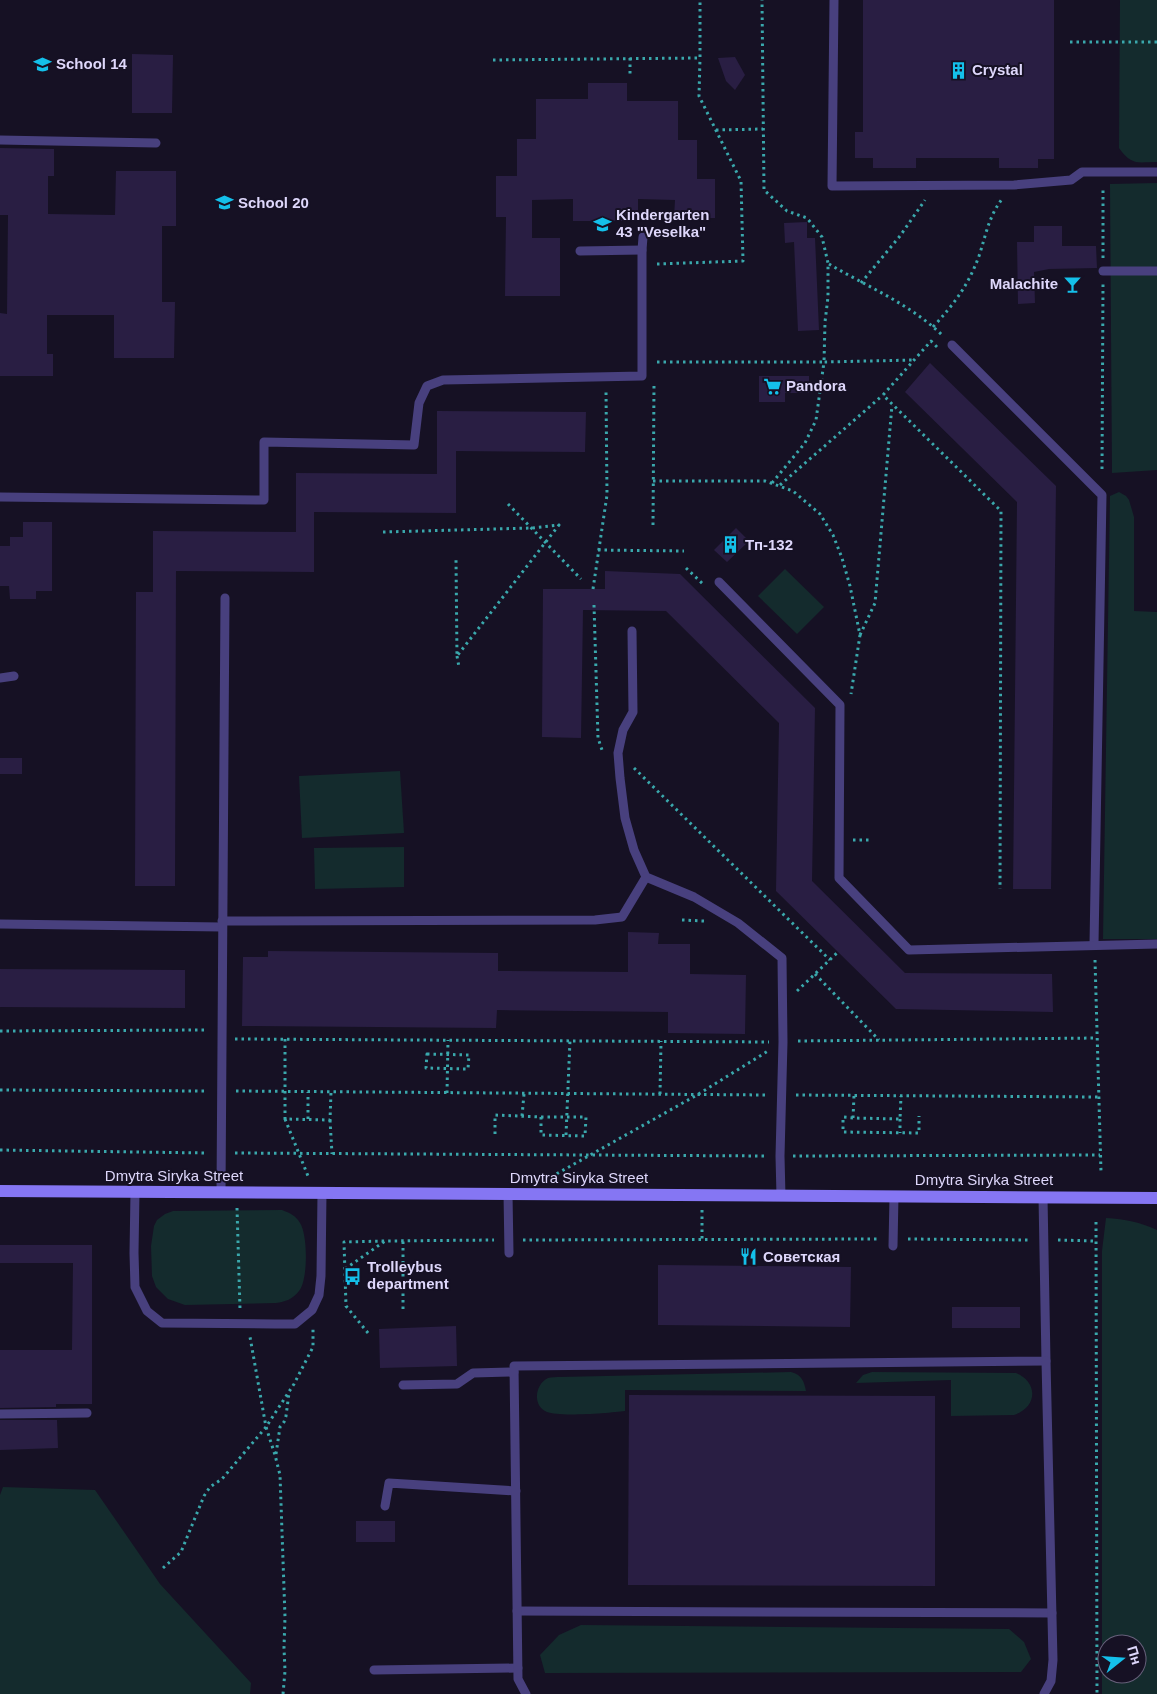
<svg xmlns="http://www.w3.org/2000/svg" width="1157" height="1694" font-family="Helvetica,sans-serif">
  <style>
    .green { fill: #142b2d; fill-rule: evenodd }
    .building { fill: #291e43 }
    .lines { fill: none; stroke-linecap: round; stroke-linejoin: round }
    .path { stroke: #3aa8ac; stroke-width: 3; stroke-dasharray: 2.5 4; stroke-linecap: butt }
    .lane { stroke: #48407e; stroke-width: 9 }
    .secondary { stroke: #8576f3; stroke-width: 12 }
    .labels { text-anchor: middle; stroke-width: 4; stroke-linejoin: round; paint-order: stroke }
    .poi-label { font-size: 15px; font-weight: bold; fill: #ded7fb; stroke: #161124; text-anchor: start }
    .street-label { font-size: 15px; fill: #ded7fb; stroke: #161124 }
  </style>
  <rect width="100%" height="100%" fill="#161124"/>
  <g class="green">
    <path d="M1120,0H1157V162C1137,162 1132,166 1119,148Z"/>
    <path d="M1157,183V470L1112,473L1110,184Z"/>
    <path d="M1119,492L1126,496L1129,500L1134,517V611L1157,612V939H1103L1110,496Z"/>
    <path d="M785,569L824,607L797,634L758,596Z"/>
    <path d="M400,771L404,833L302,838L299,776Z"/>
    <path d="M404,847V887L315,889L314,848Z"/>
    <path d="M282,1210C290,1213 296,1216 300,1223C308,1235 308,1281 299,1291C293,1299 285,1302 276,1303L185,1305L168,1299L156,1287L152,1276L151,1246L154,1226L157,1220L165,1214L173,1211Z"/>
    <path d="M1106,1218C1125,1219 1140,1222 1157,1230V1694H1102V1251ZM1107,1644H1137V1674H1107Z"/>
    <path d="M791,1372C802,1375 804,1381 806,1391L625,1390V1411C610,1413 559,1417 547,1412C532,1406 535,1384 548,1378C551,1377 557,1377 560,1377Z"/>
    <path d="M872,1372L1016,1373C1038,1382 1038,1407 1014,1415L951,1416V1380L856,1383L863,1375Z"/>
    <path d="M3,1487L95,1490L160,1584L251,1683L250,1694H0V1495Z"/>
    <path d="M581,1625L1009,1629L1024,1642L1031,1659L1021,1672L545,1673L540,1655L559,1635Z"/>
  </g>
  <g class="building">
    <path d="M863,0H1054V159H1038V168H999V158H916V168H873V158H855V132H863Z"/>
    <path d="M132,54L173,55L172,113H132Z"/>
    <path d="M735,57L745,75L735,90L726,81L718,58Z"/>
    <path d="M588,83H627V101H678V140H697V179H715V218H674L675,200L638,199V221H573V199L532,200V238H560V296H505L506,217H496V176H517V139H536V99H588Z"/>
    <path d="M0,148L54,149V176H48V214L115,215L116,171H176V226H162V302H175L174,358H114V315H47V354H53V376H0V313L7,314L8,215H0Z"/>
    <path d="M807,222V238H815L819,330L798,331L794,242L785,243L784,223Z"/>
    <path d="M1034,226H1062V246H1096L1097,268L1049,269L1034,272L1035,303L1018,304L1017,242H1034Z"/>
    <path d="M930,363L1056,486L1051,889H1013L1017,502L905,392Z"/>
    <path d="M759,376H809V393H785V402H759Z"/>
    <path d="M437,411L586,412L585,452L456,451V513L314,512V572L176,571L175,886H135L136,592H153V531L296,532V473L437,474Z"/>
    <path d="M23,522H52V591H36V599H10L9,586H0V546H10V537H23Z"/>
    <path d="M736,528L749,541L727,562L714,550Z"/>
    <path d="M605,571L680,574L815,708L812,881L905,973L1052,974L1053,1012L896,1009L776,891L779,723L666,611L583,610L581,738L542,737L543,589H605Z"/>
    <rect x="0" y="758" width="22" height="16"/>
    <path d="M628,932L659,933L658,944H690V974L746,975L745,1034L668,1033V1012L497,1010L496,1028L242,1026L243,957H268V951L498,953V971L628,972Z"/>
    <path d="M0,969L185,970V1008L0,1007Z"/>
    <path d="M0,1245H92V1404H56V1407L0,1408V1350H72L73,1263H0Z"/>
    <path d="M658,1265L851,1267L850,1327L658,1325Z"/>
    <rect x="952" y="1307" width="68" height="21"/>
    <path d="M456,1326L457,1366L380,1368L379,1329Z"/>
    <path d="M629,1395L935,1396V1586L628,1585Z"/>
    <path d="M0,1420H57L58,1448L0,1450Z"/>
    <rect x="356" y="1521" width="39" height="21"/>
  </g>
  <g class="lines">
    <g class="path">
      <path d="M1070,42H1157"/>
      <path d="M630,58V76"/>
      <path d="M493,60L700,58V0"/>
      <path d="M716,130L763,129"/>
      <path d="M1103,258V187"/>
      <path d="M657,264L743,261L741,181L699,96L700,58"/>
      <path d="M829,264C866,286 910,304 942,335"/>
      <path d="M861,283L900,236L925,200"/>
      <path d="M933,327C954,304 968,286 979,256C986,235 988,218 1002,199"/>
      <path d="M937,347L931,341L883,395L1001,511L1000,889"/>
      <path d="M657,362H824L825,322L828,297V263L822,237L807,218L787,211L764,190L762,0"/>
      <path d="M1102,469L1103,284"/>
      <path d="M653,481H765L793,491L820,514L833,535L842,558L850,586L860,635L851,694"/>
      <path d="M772,483L805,443L816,420L824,362L914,360"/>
      <path d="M780,485L883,395"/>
      <path d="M508,504L581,579"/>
      <path d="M653,525L654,385"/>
      <path d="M383,532L532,528L559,525L457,656L456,559"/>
      <path d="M598,550L684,551"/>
      <path d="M686,568L704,585"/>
      <path d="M593,589L607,495L606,390"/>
      <path d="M594,605L598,738L602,750"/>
      <path d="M860,635L875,603L892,405"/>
      <path d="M457,656L459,667"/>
      <path d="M634,768L830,960"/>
      <path d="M853,840H870"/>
      <path d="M682,920L704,921"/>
      <path d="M1095,960L1101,1172"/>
      <path d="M815,974L879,1040"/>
      <path d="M797,991L838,952"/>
      <path d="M0,1031L207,1030"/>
      <path d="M235,1039L769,1042"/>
      <path d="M285,1039V1119L330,1120L331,1092"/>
      <path d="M798,1041L1097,1038"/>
      <path d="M427,1054L469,1055L468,1069L426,1068Z"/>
      <path d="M0,1090L207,1091"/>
      <path d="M236,1091L767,1095"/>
      <path d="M447,1093L448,1040"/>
      <path d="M660,1094L661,1041"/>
      <path d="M796,1095L1099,1097"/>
      <path d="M854,1096L853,1118L900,1119L901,1096"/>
      <path d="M522,1116L524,1094"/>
      <path d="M541,1117H586L585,1136L541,1135Z"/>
      <path d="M853,1118L843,1117V1132L919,1133V1116"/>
      <path d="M285,1119L308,1176"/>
      <path d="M308,1119V1092"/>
      <path d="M900,1119V1133"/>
      <path d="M330,1120L332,1154"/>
      <path d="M495,1134V1115L541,1117"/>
      <path d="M566,1135L570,1040"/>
      <path d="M0,1150L207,1153"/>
      <path d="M235,1153L767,1156"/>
      <path d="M793,1156L1100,1155"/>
      <path d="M551,1177L697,1095L768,1051"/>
      <path d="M237,1208L240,1309"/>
      <path d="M702,1210V1240"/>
      <path d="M1096,1222L1097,1694"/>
      <path d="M908,1239L1029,1240"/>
      <path d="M523,1240L879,1239"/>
      <path d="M1058,1240L1095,1241"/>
      <path d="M345,1269L385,1241L494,1240"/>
      <path d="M403,1309V1241"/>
      <path d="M368,1333L346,1306L344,1242L385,1241"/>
      <path d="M276,1454L280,1427L284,1422L286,1416L289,1393"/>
      <path d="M163,1568L181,1552L204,1496L210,1487L222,1479L266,1427L250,1337"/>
      <path d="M283,1694L285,1671L284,1648L285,1617L280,1475L275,1455L266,1427L294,1384L313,1347V1328"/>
    </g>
    <g class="lane">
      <path d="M834,0L832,186L1014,185L1071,180L1082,172H1157"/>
      <path d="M0,140L156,143"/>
      <path d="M580,251L642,250"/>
      <path d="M1103,271H1157"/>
      <path d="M952,345L1102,495L1094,944"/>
      <path d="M0,497L264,500V442L414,445L419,403L427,386L443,380L642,376V250L643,237"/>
      <path d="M719,582L840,705L839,878L909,950L1157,944"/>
      <path d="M632,631L633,712L623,730L618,753L620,778L625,818L634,850L646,877L694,897L738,923L782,958L783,1042L780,1156L781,1196"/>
      <path d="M0,678L14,676"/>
      <path d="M222,921L595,920L622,917L646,877"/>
      <path d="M0,924L222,927"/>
      <path d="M135,1192L134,1253L135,1287L147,1311L162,1323L275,1324H295L312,1310L319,1295L321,1276L322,1193"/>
      <path d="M221,1192L225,598"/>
      <path d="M508,1194L509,1253"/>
      <path d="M893,1246L894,1196"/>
      <path d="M403,1385L457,1384L473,1373L514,1372"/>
      <path d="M0,1414L87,1413"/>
      <path d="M385,1506L389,1483L516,1491"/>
      <path d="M517,1611L1052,1613"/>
      <path d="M374,1670L518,1668"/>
      <path d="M526,1694L518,1679L514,1366L1046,1361L1043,1197"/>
      <path d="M1044,1694L1051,1681L1053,1660L1046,1361"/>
    </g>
    <path class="secondary" d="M0,1191L1157,1198"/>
  </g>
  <defs>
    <symbol id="school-bare" viewBox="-9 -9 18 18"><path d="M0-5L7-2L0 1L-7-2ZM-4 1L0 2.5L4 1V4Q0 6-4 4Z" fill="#14c0ea" stroke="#161124" stroke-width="2.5" paint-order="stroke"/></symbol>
    <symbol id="building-bare" viewBox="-9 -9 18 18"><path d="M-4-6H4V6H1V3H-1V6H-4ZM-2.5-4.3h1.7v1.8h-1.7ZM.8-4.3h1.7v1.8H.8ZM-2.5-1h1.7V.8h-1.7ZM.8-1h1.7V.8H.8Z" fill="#14c0ea" stroke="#161124" stroke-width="2.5" paint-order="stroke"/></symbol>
    <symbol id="bar-bare" viewBox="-9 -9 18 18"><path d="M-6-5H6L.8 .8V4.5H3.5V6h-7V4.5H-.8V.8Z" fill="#14c0ea" stroke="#161124" stroke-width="2.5" paint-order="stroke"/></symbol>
    <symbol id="supermarket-bare" viewBox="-9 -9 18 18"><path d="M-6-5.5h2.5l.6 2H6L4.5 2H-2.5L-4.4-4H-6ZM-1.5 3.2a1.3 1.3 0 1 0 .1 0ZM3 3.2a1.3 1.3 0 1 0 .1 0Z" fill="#14c0ea" stroke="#161124" stroke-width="2.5" paint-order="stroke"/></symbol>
    <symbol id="restaurant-bare" viewBox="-9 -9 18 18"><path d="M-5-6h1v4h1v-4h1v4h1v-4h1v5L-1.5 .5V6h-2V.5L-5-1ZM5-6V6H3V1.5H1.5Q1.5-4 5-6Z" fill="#14c0ea" stroke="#161124" stroke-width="2.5" paint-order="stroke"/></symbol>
    <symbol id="bus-bare" viewBox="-9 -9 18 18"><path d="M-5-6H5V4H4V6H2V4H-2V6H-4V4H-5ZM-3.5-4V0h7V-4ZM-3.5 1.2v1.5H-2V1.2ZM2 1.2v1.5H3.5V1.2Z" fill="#14c0ea" stroke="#161124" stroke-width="2.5" paint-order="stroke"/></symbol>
  </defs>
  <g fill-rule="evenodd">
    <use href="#school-bare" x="30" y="52" width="25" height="25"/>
    <use href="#building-bare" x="946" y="58" width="25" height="25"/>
    <use href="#school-bare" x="212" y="190" width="25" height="25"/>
    <use href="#school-bare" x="590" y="212" width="25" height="25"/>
    <use href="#bar-bare" x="1060" y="272" width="25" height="25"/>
    <use href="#supermarket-bare" x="760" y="374" width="25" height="25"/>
    <use href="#building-bare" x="718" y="532" width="25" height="25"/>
    <use href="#restaurant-bare" x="736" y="1244" width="25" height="25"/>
    <use href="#bus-bare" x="340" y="1264" width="25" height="25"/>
  </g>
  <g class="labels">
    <g class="poi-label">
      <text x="56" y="69">School 14</text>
      <text x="972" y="75">Crystal</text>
      <text x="238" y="208">School 20</text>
      <text x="616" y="220">Kindergarten<tspan x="616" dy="17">43 "Veselka"</tspan></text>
      <text x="1058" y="289" text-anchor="end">Malachite</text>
      <text x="786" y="391">Pandora</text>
      <text x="745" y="550">Тп-132</text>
      <text x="763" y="1262">Советская</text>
      <text x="367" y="1272">Trolleybus<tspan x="367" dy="17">department</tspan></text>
    </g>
    <g class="street-label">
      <text x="174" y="1181">Dmytra Siryka Street</text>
      <text x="579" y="1183">Dmytra Siryka Street</text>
      <text x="984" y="1185">Dmytra Siryka Street</text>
    </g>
  </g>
  <g transform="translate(1122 1659) rotate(73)"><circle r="24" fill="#161124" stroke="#66607a"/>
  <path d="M0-4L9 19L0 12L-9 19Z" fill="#14c0ea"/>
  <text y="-8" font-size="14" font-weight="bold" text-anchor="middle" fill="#ded7fb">Пн</text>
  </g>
</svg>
